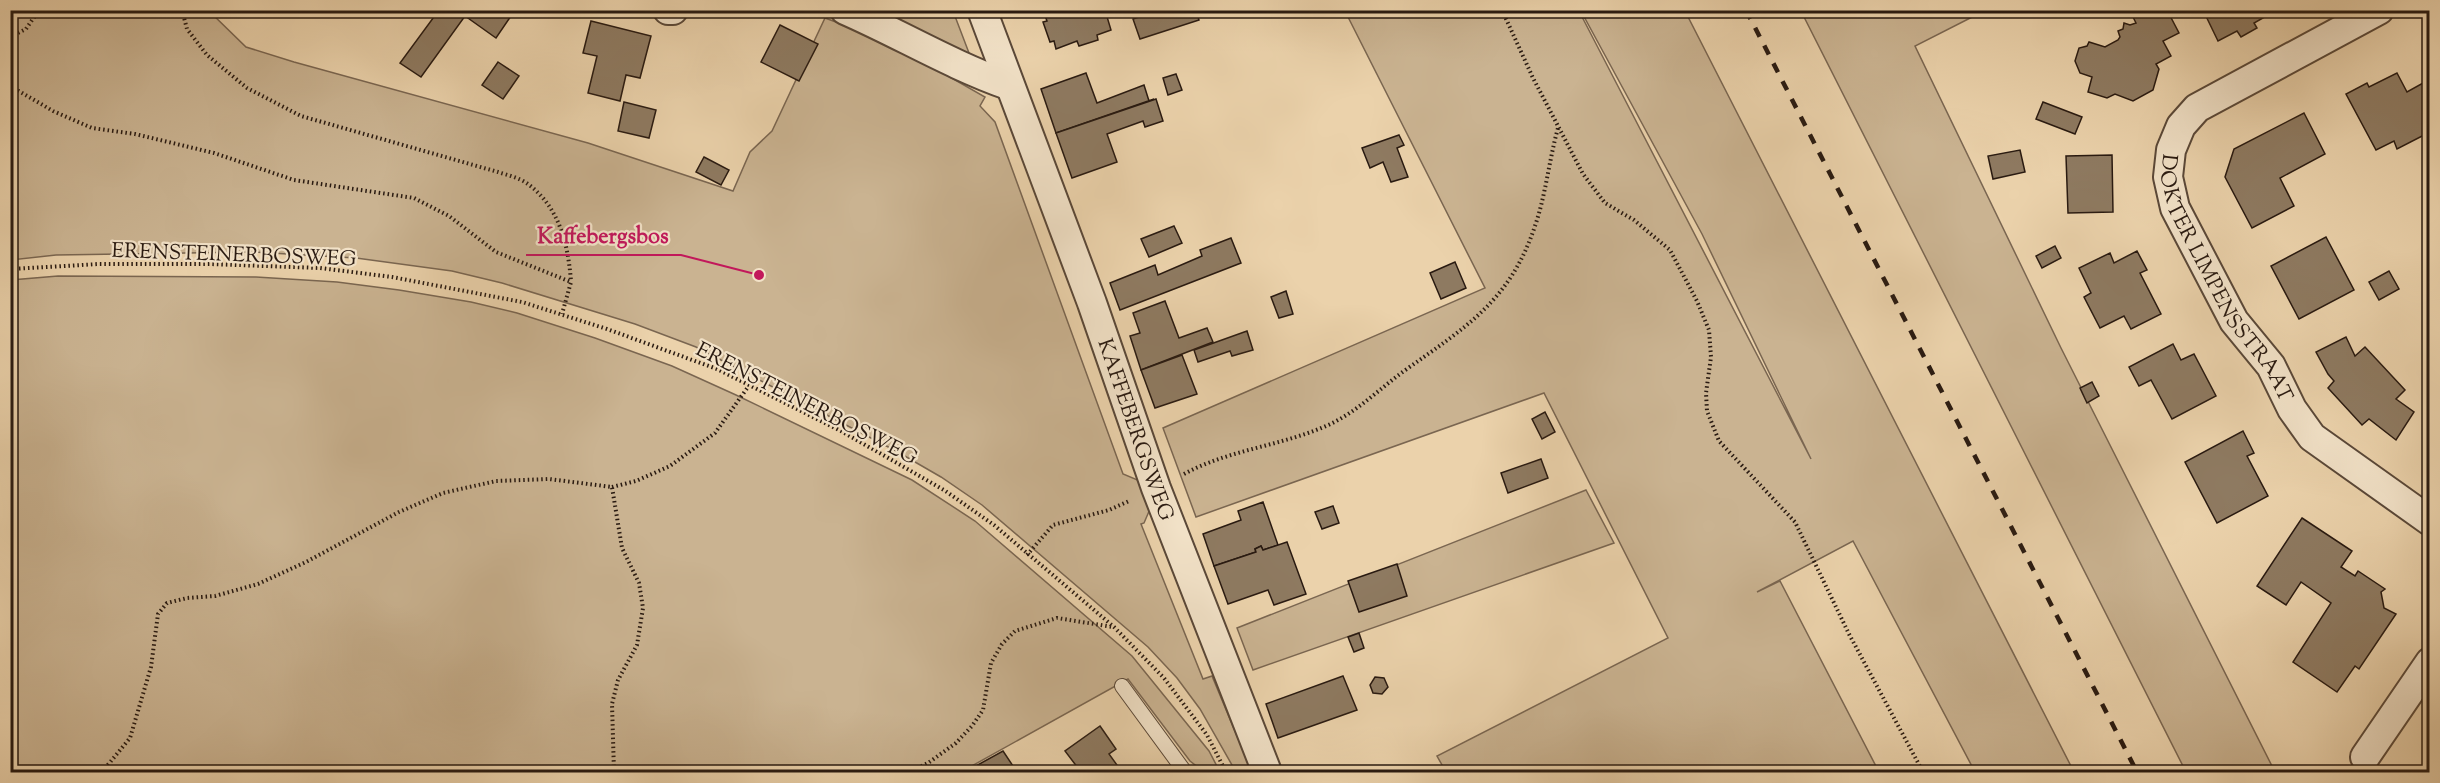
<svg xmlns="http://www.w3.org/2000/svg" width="2440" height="783" font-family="'Sorts Mill Goudy',serif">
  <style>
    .green { fill: #cab391; stroke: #7a6651; stroke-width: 1.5 }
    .building { fill: #8e7a61; stroke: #291a11; stroke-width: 1.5 }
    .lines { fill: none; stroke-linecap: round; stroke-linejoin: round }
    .lane-casing { stroke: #5a4838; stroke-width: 16 }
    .street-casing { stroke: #5a4838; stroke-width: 32 }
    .path { stroke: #291a11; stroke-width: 4; stroke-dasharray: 1.5 3; stroke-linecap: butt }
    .lane { stroke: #f2e2c8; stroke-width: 14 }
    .street { stroke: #f2e2c8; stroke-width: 28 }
    .rail { stroke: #291a11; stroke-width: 4.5; stroke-dasharray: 10 10; stroke-linecap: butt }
    .labels { text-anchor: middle; stroke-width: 4.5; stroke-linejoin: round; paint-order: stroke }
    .street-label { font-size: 21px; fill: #291a11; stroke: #f2e2c8 }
    .leader { fill: none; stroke: #c2185b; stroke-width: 2 }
    .callout-dot { fill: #c2185b; stroke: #f2e2c8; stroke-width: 2 }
    .callout-label { font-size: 22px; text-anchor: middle; font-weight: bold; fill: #c2185b; stroke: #f2e2c8; stroke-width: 4.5; stroke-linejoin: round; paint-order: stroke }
  </style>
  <rect width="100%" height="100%" fill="#ebd2ab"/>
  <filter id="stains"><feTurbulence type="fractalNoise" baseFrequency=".00333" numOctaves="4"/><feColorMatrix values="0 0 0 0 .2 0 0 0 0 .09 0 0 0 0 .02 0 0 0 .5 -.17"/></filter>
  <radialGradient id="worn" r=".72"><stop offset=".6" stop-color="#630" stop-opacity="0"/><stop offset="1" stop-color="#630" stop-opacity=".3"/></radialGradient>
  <g class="green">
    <path d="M11,11H209L246,47L294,62L588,143L733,191L750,152L772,131L825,18L885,40L985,97L980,106L995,122L1123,474L1140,481L1150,509L1144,523L1141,524L1203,679L1212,676L1252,772H1236L1200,709L1177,678L1148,647L982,505L941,477L896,451L696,347L635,324L502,283L452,271L356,258L252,252L56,255L11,260Z"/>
    <path d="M874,11H953L969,53H964Z"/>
    <path d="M1579,11L1811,459L1702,234L1581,11H1685L2074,772H1975L1853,541L1757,592L1780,581L1879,772H1446L1437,756L1668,638L1544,393L1196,517L1163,428L1485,288L1345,11Z"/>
    <path d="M1801,11H1984L1915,46L2061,348L2275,772H2186Z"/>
    <path d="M58,276L256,277L337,282L399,290L471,302L517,313L595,338L672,366L736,395L912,480L975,521L1132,656L1209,751L1220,772H1204L1190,761L1128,679L961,772H11V280Z"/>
    <path d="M1586,490L1614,543L1253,670L1237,628Z"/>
  </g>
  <g class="building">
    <path d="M439,10H515L496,38L465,16L421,77L400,63Z"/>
    <path d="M1051,10H1105L1111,30L1097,35L1098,40L1079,46L1077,41L1056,49L1054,41L1050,42L1043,22L1047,21L1044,13Z"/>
    <path d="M1161,10H1196L1199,20L1140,39L1133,19Z"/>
    <path d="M2167,10L2179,33L2163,41L2171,56L2156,64L2159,69L2153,90L2133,101L2115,94L2107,98L2088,92L2092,77L2080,73L2075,61L2079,48L2087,46L2089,42L2105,47L2118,40L2120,37L2118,31L2123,29L2124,23L2130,25L2136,23L2133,17L2142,10Z"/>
    <path d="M2203,10H2277L2254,23L2257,28L2241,37L2237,31L2218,41Z"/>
    <path d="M591,21L651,36L640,78L626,75L620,101L588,93L597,56L583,53Z"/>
    <path d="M780,25L818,44L799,81L761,62Z"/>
    <path d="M498,62L519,76L503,99L482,85Z"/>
    <path d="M1086,73L1097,103L1144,85L1149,101L1154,99L1056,133L1041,89Z"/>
    <path d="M2397,73L2407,92L2423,83L2430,96V132L2397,149L2394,141L2376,150L2346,94L2367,83L2369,87Z"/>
    <path d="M1176,74L1182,90L1168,95L1163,78Z"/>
    <path d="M1156,99L1163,121L1145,127L1143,121L1107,134L1117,162L1072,178L1056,133Z"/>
    <path d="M624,102L656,110L649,138L618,131Z"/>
    <path d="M2043,102L2082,117L2075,134L2036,119Z"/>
    <path d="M2304,113L2325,154L2280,178L2294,206L2252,228L2225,177L2234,149Z"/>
    <path d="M1399,135L1404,145L1397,148L1408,177L1391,182L1383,162L1370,168L1362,148Z"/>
    <path d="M2020,150L2025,172L1993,179L1988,156Z"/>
    <path d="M2112,155L2113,212L2068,213L2066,156Z"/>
    <path d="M704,157L729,170L721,185L696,172Z"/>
    <path d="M1174,226L1182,243L1149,257L1141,239Z"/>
    <path d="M2326,237L2354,290L2299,319L2271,266Z"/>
    <path d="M1231,238L1241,263L1120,310L1110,283L1155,265L1158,275L1202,256L1200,250Z"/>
    <path d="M2055,246L2061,258L2042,268L2036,256Z"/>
    <path d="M2137,251L2147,270L2140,273L2161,314L2131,329L2124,316L2100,328L2084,297L2091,293L2079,268L2110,253L2114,263Z"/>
    <path d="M1455,262L1466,288L1441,299L1430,273Z"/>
    <path d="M2389,271L2399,289L2379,300L2369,282Z"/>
    <path d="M1286,291L1293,314L1279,318L1271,297Z"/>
    <path d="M1165,301L1179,338L1207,328L1213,342L1141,370L1130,336L1140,333L1133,313Z"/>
    <path d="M1247,331L1253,350L1232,356L1230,351L1198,362L1194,350Z"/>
    <path d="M2346,337L2355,356L2365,347L2405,390L2396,399L2414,412L2396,440L2369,419L2362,425L2328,388L2334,381L2328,374L2316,352Z"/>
    <path d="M2173,344L2181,360L2194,354L2216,396L2172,419L2151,380L2139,386L2129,367Z"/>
    <path d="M1182,355L1197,394L1155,408L1141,370Z"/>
    <path d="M2092,382L2099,396L2087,403L2080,388Z"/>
    <path d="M1545,412L1555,432L1542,439L1532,419Z"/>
    <path d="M2243,431L2254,453L2247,456L2268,496L2217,523L2185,462Z"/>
    <path d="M1541,459L1548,478L1508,493L1501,473Z"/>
    <path d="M1263,502L1278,545L1263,550L1261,546L1255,549L1256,552L1214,566L1203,534L1241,520L1238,511Z"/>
    <path d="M1333,506L1339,523L1322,529L1315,512Z"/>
    <path d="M2302,518L2352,551L2341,567L2355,576L2358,571L2385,589L2381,592L2384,608L2396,614L2359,669L2355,666L2337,692L2293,662L2331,603L2301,582L2286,605L2257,586Z"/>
    <path d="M1287,542L1306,594L1274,605L1268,590L1228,604L1214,566L1256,552L1255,549L1261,546L1263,550Z"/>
    <path d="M1397,564L1407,596L1359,612L1348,581Z"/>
    <path d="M1359,633L1364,648L1354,652L1348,637Z"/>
    <path d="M1343,676L1357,710L1278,738L1266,704Z"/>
    <path d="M1375,677L1384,678L1388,687L1382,694L1373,693L1370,685Z"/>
    <path d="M1100,726L1116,749L1109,754L1122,772H1081L1065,751Z"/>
    <path d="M1003,751L1017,772H965Z"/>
  </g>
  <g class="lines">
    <defs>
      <path id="lane" d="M1122,686L1185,772"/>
      <g id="street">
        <path d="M668,10H673"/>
        <path d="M845,10C900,34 951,65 1008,85"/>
        <path id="s1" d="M982,10L1092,303L1156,488L1267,772"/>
        <path id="s2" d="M2379,10L2197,108L2181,126L2171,150L2168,177L2175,208L2234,321L2271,366L2292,409L2312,437L2430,521"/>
        <path d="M2365,757L2430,662"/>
      </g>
    </defs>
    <use href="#lane" class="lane-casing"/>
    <use href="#street" class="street-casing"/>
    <g class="path">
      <path d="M182,10L187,29L207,55L247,88L301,116L498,172C507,175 520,178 528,184C560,208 568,245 571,281"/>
      <path d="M1502,10L1533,78L1583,174L1605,203L1634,220L1670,250L1697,301L1709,330L1711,357L1706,393L1707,411L1719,441L1795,522L1849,634L1923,772"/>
      <path d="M10,37L26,29L39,10"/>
      <path d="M10,86L53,111L92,128L135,134L214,153L294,180L414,198L449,216L496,252L571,282L562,314"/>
      <path d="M10,269L99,264H210L320,268L392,277L522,302L607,329L717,369L841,431L944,490L994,525L1114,627L1164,678L1207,735L1226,772"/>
      <path d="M1184,474C1228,450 1280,446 1326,426C1356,413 1378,390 1404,371C1466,327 1510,301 1535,226C1546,194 1549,160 1558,128"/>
      <path d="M612,487L636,481L670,466L715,433L748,387"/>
      <path d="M1027,555L1053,525L1109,510L1129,501"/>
      <path d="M102,772L130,738L151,667L158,614L167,603L187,598L215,596L258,584L306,562L399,512L443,493L496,481L549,479L612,487L622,548L639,583L643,608L637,645L618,680L612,704L614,772"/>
      <path d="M559,772L587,770L597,772"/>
      <path d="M909,772L928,763L956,743L972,726L983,710L991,663L1002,644L1015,631L1057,618L1113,627"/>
    </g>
    <use href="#lane" class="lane"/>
    <use href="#street" class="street"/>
    <path class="rail" d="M1746,10L2137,772"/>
  </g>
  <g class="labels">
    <g class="street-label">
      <text transform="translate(234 254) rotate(2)" y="7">ERENSTEINERBOSWEG</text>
      <text dy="7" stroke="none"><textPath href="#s2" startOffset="400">DOKTER LIMPENSSTRAAT</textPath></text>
      <text transform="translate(807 403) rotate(27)" y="7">ERENSTEINERBOSWEG</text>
      <text dy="7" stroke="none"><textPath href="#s1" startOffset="447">KAFFEBERGSWEG</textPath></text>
    </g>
  </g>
  <path class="leader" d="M759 275L681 255H526"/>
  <circle class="callout-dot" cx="759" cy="275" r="6"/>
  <g class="callout-label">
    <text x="603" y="243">Kaffebergsbos</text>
  </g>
  <rect width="2440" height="783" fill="none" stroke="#ebd2ab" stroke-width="36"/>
  <rect x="12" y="12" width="2416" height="759" fill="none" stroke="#291a11" stroke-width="3"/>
  <rect x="18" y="18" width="2404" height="747" fill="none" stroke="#291a11" stroke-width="1.5"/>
  <rect width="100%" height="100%" filter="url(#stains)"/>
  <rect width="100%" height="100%" fill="url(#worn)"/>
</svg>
